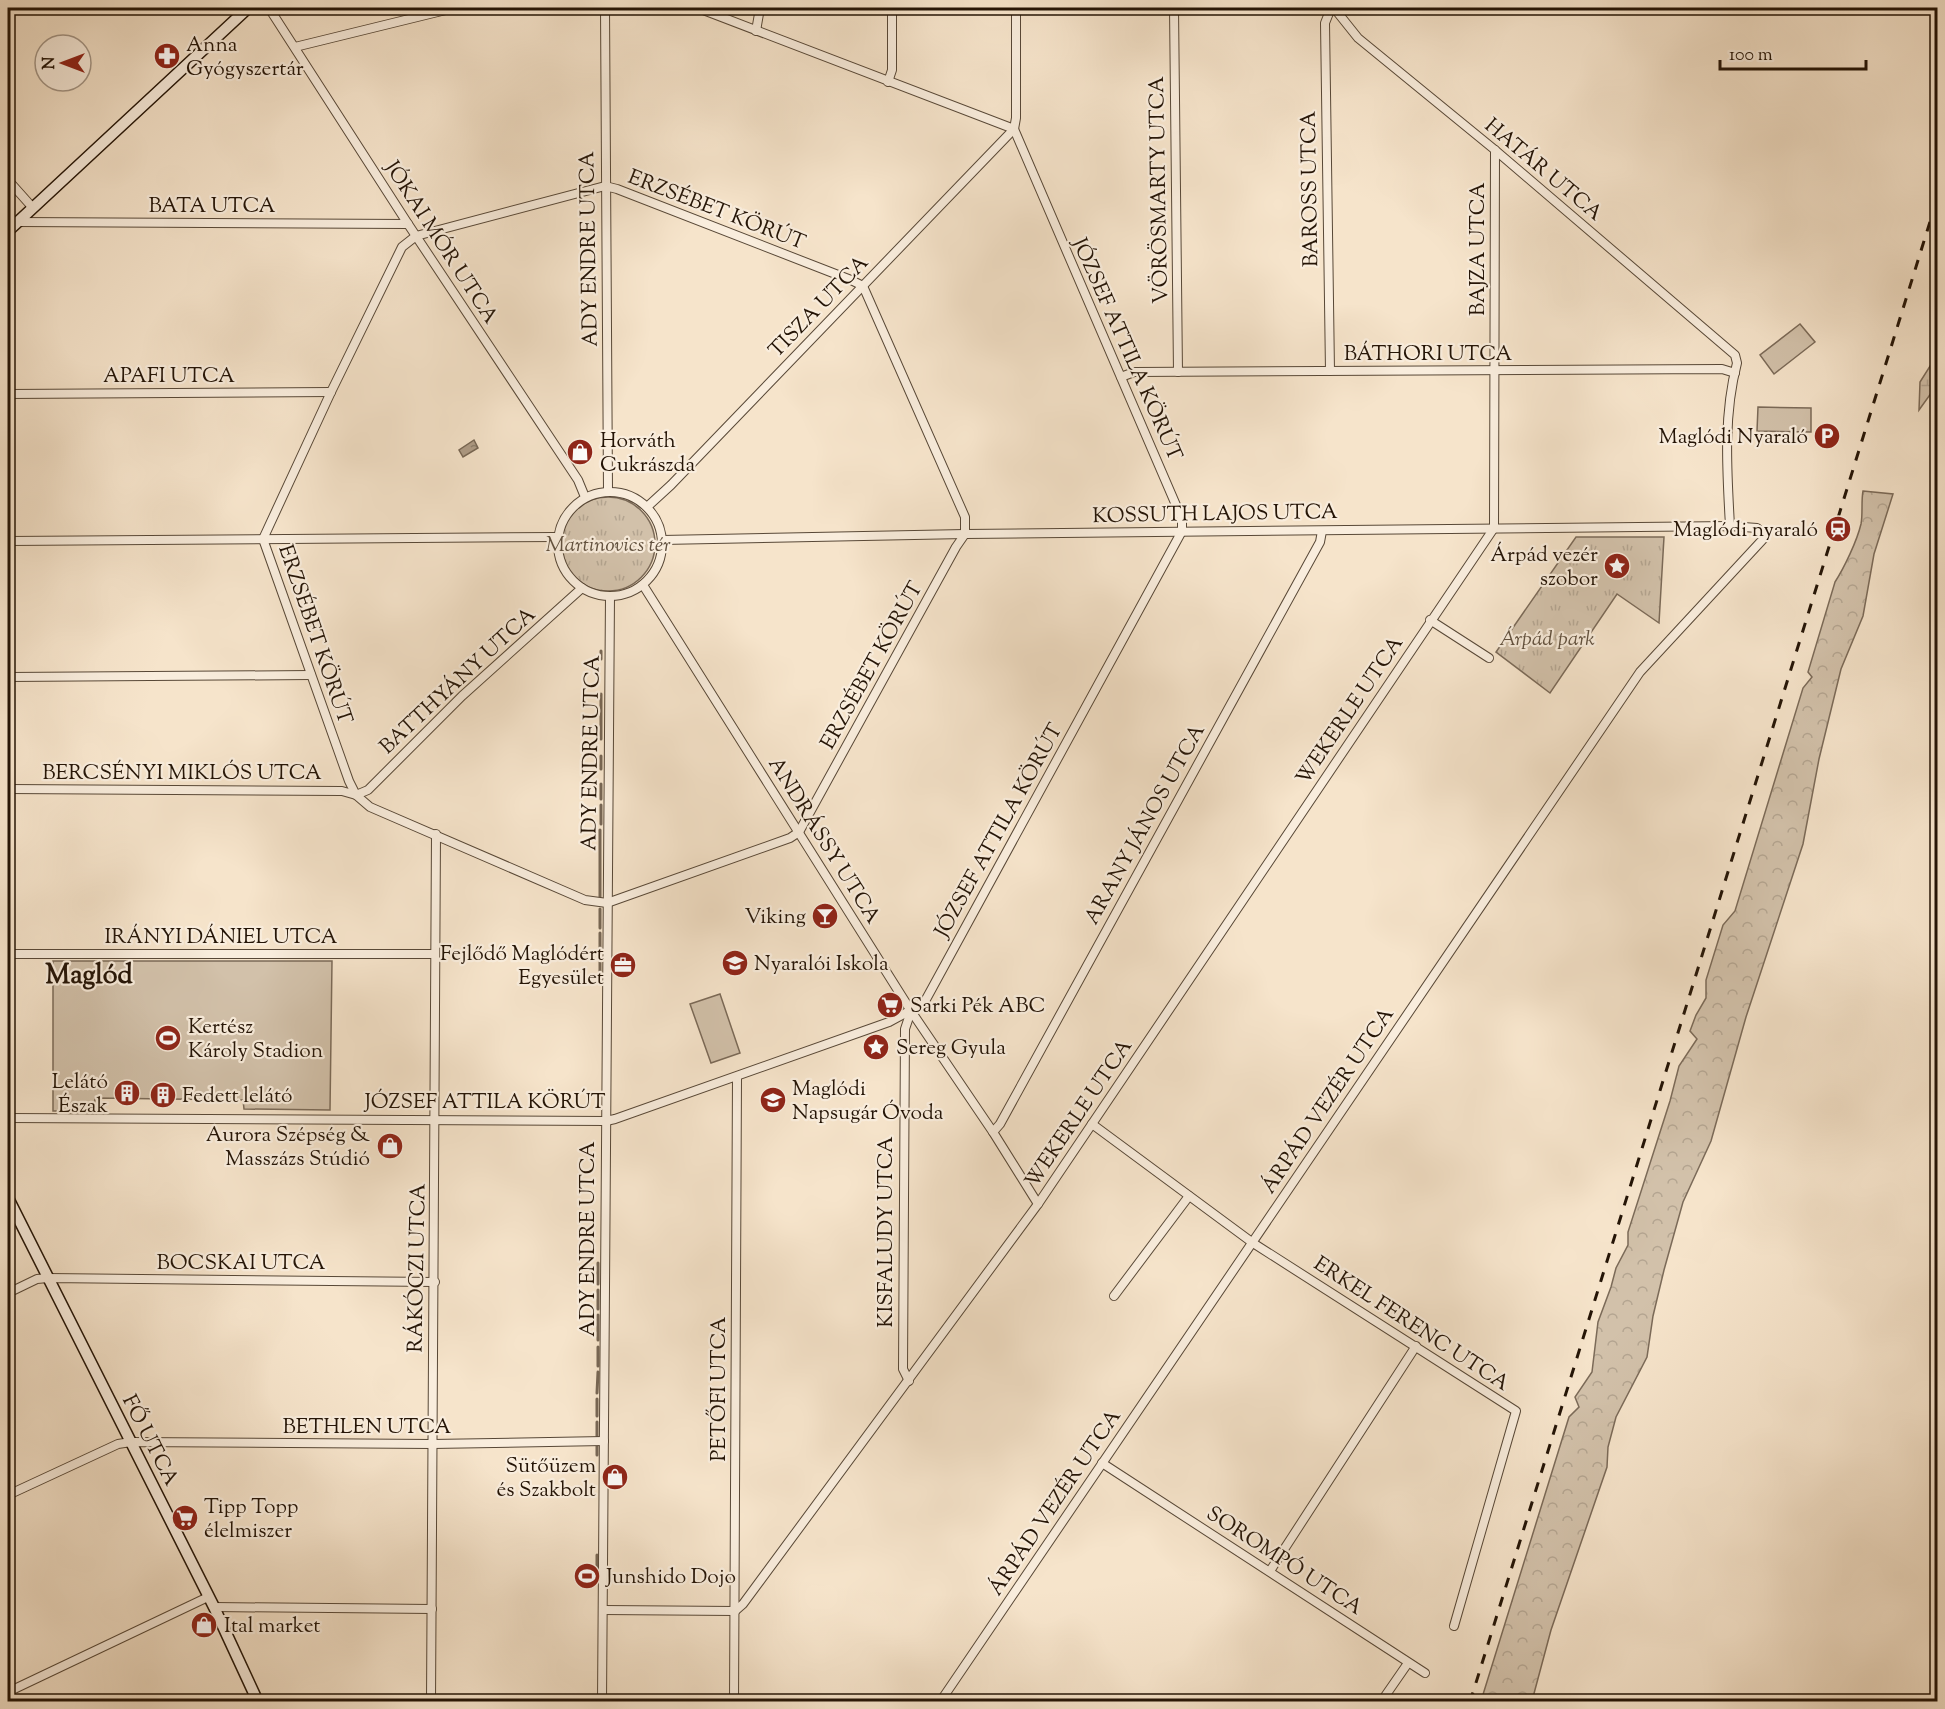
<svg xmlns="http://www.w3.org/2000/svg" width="1945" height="1709" font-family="'Sorts Mill Goudy',serif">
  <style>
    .grass { fill: url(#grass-tufts); stroke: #7b6a58; stroke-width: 1.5 }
    .forest { fill: url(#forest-crowns); stroke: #7b6a58; stroke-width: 1.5 }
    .wetland { fill: url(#wetland-marsh); stroke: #7b6a58; stroke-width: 1.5 }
    .pitch { fill: #d2c1aa; stroke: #7b6a58; stroke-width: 1.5 }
    .water { fill: url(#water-ripples); stroke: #776654; stroke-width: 1.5 }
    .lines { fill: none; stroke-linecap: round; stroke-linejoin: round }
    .stream { stroke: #776654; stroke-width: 3 }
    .minor-casing { stroke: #584837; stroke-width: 10 }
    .secondary-casing { stroke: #241406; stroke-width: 13 }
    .minor { stroke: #f9eddd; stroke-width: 8 }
    .secondary { stroke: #f9eddd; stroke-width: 10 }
    .rail { stroke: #241406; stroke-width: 3; stroke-dasharray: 10 10; stroke-linecap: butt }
    .labels { text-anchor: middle; stroke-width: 4.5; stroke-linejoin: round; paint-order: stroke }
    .poi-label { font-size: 21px; fill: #241406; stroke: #f9eddd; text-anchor: start }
    .street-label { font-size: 21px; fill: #241406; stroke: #f9eddd }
    .park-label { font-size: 21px; font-style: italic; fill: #61513f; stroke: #f9eddd }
    .district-label { font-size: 27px; font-weight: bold; fill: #241406; stroke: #f9eddd }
  </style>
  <defs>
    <pattern id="grass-tufts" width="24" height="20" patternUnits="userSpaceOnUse" patternTransform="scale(1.5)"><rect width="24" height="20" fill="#d2c1aa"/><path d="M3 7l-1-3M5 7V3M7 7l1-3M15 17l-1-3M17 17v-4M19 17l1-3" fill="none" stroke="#b4a591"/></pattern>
    <pattern id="forest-crowns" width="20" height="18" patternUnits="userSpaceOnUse" patternTransform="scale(1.5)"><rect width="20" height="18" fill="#d2c1aa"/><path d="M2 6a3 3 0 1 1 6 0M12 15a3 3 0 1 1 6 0" fill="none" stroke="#b4a591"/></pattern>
    <pattern id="wetland-marsh" width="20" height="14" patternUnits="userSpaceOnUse" patternTransform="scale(1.5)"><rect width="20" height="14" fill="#d2c1aa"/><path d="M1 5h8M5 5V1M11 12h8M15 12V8" fill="none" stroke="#b4a591"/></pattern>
    <pattern id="water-ripples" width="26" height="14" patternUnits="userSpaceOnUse" patternTransform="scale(1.5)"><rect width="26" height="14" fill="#af9d88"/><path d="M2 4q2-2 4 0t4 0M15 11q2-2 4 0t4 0" fill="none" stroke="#8e7f6d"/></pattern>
  </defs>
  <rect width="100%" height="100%" fill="#f6e4cb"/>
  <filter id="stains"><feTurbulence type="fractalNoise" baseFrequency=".00333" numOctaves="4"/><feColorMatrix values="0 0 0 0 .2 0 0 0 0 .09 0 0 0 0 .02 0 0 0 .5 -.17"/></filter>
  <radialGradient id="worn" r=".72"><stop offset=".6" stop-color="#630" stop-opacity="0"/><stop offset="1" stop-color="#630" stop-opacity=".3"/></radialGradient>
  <g class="grass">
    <circle cx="608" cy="544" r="47"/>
    <path d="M1576,537H1664L1659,623L1617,594L1550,693L1496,652Z"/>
  </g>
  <path class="forest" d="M1863,491L1893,494L1874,554L1863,616L1841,669L1819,759L1803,844L1746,1017L1711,1141L1683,1202L1664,1270L1653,1316L1647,1357L1616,1417L1608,1447L1607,1467L1551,1630L1532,1701H1481L1569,1417L1579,1407L1575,1397L1592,1372L1598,1322L1611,1287L1616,1268L1628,1245V1232L1670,1101L1679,1066L1697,1039L1690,1031L1696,1015L1706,998V980L1723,925L1735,911L1803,688L1812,677L1808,672L1835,582C1844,568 1857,541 1861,524C1863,514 1861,502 1863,491Z"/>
  <path class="wetland" d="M1937,355V385L1919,410L1920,382Z"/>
  <g class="pitch">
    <path d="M1800,324L1815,342L1774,374L1760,355Z"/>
    <path d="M1758,407L1811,408V432L1757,431Z"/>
    <path d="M53,961H332L330,1110L244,1109L243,1100L95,1098L94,1111H53Z"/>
    <path d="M720,994L740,1053L711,1063L690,1004Z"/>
  </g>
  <path class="water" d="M474,440L478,448L463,457L459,450Z"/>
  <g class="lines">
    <g class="stream">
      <path d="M601,651V659"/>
      <path d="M601,739V694"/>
      <path d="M601,769V756"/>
      <path d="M601,784V799"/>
      <path d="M601,805V824"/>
      <path d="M600,898V830"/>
      <path d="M600,909V928"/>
      <path d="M600,950V933"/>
      <path d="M600,955V975"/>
      <path d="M598,1284V1263"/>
      <path d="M598,1309V1290"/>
      <path d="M598,1340V1315"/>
      <path d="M598,1366V1347"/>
      <path d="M597,1393L598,1372"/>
      <path d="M597,1416V1399"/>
      <path d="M597,1436V1422"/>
      <path d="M597,1455V1445"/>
      <path d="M597,1555V1569"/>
    </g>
    <defs>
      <g id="minor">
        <path d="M269,8L408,224L578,480L585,497"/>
        <path d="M605,8L608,491"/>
        <path d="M1174,8L1178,372"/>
        <path d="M1334,8L1358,38L1495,150L1735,355L1737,363C1723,416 1727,471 1730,526"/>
        <path d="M756,31L760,8"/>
        <path d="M295,47L454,8"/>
        <path d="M888,82L892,70V8"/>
        <path d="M8,180L33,208"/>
        <path d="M605,186L617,189L851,280L863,286L965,517V534L956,547L799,832L790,838L607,903L585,900L370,807L356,795L349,781L263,539L331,392L402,247L416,236Z"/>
        <path d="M17,222L408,224"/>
        <path d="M1330,371L1325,23L1331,8"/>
        <path d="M1121,377L1134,372L1722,369L1735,373"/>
        <path d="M8,394L331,392"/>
        <circle cx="610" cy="544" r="52"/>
        <path d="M647,507L671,485L1014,129L1016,118V8"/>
        <path d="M662,540L965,534L1730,526L1757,528L1766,536L1640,672L940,1702"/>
        <path d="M8,541L557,537"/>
        <path d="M643,585L911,1011L993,1132L1038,1204"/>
        <path d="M1430,620L1489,658"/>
        <path d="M8,677L311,675"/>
        <path d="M8,789L342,791L356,795L368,790L462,696L582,588"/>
        <path d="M8,954H435"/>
        <path d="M8,1118L606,1121L615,1119L889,1022L924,1003L1182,531V519L1014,129L698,8"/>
        <path d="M1092,1124L1253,1243L1516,1411L1454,1626"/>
        <path d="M993,1132L1000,1124L1320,542L1322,531"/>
        <path d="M8,1293L37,1279L48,1278L435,1282"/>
        <path d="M1114,1296L1189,1196"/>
        <path d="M909,1381L903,1369L905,1029L911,1011"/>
        <path d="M1102,1463L1425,1673"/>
        <path d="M8,1495L118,1444L131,1442L432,1444L604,1441"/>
        <path d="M1270,1571L1416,1346"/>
        <path d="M214,1607L432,1609"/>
        <path d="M603,1610L735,1611"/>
        <path d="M735,1611L743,1604L1038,1204L1494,528L1495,150"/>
        <path d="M8,1692L208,1597"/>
        <path d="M431,1702L436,834"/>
        <path d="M602,1702L610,596"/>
        <path d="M734,1702L737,1077"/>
        <path d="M1381,1702L1408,1663"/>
      </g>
      <g id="secondary">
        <path d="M8,231L248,8"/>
        <path d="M8,1198L214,1607L258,1702"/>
      </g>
    </defs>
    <use href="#minor" class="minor-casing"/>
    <use href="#secondary" class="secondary-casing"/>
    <use href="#minor" class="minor"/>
    <use href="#secondary" class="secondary"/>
    <path class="rail" d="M1470,1702L1938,196"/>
  </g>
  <defs>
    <symbol id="pharmacy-disc" viewBox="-11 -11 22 22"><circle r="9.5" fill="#8f2418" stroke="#f9eddd"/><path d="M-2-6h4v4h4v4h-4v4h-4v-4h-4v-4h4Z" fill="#fff"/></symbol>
    <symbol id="parking-disc" viewBox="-11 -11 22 22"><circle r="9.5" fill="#8f2418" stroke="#f9eddd"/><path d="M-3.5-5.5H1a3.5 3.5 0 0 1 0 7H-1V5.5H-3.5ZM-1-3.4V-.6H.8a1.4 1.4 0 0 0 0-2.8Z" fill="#fff"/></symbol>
    <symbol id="shop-disc" viewBox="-11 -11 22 22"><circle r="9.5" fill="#8f2418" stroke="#f9eddd"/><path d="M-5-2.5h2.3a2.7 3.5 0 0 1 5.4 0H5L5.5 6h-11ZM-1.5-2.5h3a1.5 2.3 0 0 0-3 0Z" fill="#fff"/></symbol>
    <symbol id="station-disc" viewBox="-11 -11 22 22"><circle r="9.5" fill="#8f2418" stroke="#f9eddd"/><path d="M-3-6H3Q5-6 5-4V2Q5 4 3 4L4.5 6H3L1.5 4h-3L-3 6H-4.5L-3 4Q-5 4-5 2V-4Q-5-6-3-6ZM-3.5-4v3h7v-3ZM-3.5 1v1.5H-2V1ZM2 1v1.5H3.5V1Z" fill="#fff"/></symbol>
    <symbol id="sight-disc" viewBox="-11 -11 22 22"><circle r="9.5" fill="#8f2418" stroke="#f9eddd"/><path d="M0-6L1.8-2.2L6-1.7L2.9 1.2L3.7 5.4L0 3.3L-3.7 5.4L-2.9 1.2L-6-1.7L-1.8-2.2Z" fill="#fff"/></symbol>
    <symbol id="bar-disc" viewBox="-11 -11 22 22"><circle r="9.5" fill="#8f2418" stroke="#f9eddd"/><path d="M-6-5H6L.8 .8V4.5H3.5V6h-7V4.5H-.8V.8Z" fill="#fff"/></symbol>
    <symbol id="school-disc" viewBox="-11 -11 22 22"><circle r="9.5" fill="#8f2418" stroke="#f9eddd"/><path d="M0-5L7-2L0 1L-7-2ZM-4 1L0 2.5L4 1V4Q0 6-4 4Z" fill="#fff"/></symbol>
    <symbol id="office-disc" viewBox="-11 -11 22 22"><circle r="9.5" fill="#8f2418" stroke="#f9eddd"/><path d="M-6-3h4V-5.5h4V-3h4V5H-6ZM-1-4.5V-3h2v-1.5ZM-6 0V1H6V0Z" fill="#fff"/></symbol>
    <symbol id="supermarket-disc" viewBox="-11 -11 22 22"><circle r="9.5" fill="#8f2418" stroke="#f9eddd"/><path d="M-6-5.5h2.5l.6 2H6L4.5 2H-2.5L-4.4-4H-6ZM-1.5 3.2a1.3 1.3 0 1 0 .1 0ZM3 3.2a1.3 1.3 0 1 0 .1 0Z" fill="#fff"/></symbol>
    <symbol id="stadium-disc" viewBox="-11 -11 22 22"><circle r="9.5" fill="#8f2418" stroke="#f9eddd"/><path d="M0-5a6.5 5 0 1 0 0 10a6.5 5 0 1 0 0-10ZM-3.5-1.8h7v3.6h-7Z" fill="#fff"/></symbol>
    <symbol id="building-disc" viewBox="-11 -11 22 22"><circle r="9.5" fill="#8f2418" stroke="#f9eddd"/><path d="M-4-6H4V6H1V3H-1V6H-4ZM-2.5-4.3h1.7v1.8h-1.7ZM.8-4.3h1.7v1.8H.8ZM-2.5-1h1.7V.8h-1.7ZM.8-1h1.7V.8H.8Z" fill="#fff"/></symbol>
  </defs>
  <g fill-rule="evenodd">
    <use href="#pharmacy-disc" x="152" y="41" width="30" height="30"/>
    <use href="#parking-disc" x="1812" y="421" width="30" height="30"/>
    <use href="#shop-disc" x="565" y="437" width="30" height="30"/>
    <use href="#station-disc" x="1823" y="514" width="30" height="30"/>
    <use href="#sight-disc" x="1602" y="551" width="30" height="30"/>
    <use href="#bar-disc" x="810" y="901" width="30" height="30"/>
    <use href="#school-disc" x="720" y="948" width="30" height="30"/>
    <use href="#office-disc" x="608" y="950" width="30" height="30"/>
    <use href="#supermarket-disc" x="875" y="990" width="30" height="30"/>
    <use href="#stadium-disc" x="153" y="1023" width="30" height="30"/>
    <use href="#sight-disc" x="861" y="1032" width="30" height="30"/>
    <use href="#building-disc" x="112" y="1078" width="30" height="30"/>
    <use href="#building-disc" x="148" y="1080" width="30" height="30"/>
    <use href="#school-disc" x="758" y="1085" width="30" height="30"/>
    <use href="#shop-disc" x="375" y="1131" width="30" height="30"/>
    <use href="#shop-disc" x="600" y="1462" width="30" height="30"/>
    <use href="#supermarket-disc" x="170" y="1503" width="30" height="30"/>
    <use href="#stadium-disc" x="572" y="1561" width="30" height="30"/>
    <use href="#shop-disc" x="189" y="1610" width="30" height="30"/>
  </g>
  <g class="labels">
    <g class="poi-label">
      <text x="186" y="51">Anna<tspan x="186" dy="24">Gyógyszertár</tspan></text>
      <text x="1808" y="443" text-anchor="end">Maglódi Nyaraló</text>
      <text x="600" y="447">Horváth<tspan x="600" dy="24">Cukrászda</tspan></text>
      <text x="1818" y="536" text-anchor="end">Maglódi nyaraló</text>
      <text x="1598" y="561" text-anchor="end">Árpád vezér<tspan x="1598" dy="24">szobor</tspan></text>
      <text x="806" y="923" text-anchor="end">Viking</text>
      <text x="604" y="960" text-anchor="end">Fejlődő Maglódért<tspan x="604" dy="24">Egyesület</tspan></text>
      <text x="754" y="970">Nyaralói Iskola</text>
      <text x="910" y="1012">Sarki Pék ABC</text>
      <text x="188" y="1033">Kertész<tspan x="188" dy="24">Károly Stadion</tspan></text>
      <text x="896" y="1054">Sereg Gyula</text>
      <text x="108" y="1088" text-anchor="end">Lelátó<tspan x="108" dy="24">Észak</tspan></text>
      <text x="792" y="1095">Maglódi<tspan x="792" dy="24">Napsugár Óvoda</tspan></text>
      <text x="182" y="1102">Fedett lelátó</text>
      <text x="370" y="1141" text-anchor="end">Aurora Szépség &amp;<tspan x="370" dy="24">Masszázs Stúdió</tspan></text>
      <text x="596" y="1472" text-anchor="end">Sütőüzem<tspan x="596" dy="24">és Szakbolt</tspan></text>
      <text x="204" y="1513">Tipp Topp<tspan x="204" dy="24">élelmiszer</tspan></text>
      <text x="606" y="1583">Junshido Dojo</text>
      <text x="224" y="1632">Ital market</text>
    </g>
    <g class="street-label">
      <text transform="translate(1544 169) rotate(40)" y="7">HATÁR UTCA</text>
      <text transform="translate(1309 189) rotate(-91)" y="7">BAROSS UTCA</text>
      <text transform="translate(1158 190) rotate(-91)" y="7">VÖRÖSMARTY UTCA</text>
      <text x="212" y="212">BATA UTCA</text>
      <text transform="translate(717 209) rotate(21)" y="7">ERZSÉBET KÖRÚT</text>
      <text transform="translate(442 242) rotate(57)" y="7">JÓKAI MÓR UTCA</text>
      <text transform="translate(588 249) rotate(-91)" y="7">ADY ENDRE UTCA</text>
      <text transform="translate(1477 249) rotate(-90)" y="7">BAJZA UTCA</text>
      <text transform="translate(818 306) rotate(-46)" y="7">TISZA UTCA</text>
      <text transform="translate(1128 349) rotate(66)" y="7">JÓZSEF ATTILA KÖRÚT</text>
      <text x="1428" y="360">BÁTHORI UTCA</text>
      <text x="169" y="382">APAFI UTCA</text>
      <text transform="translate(1215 513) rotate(-1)" y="7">KOSSUTH LAJOS UTCA</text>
      <text transform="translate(316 634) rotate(71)" y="7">ERZSÉBET KÖRÚT</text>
      <text transform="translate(871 665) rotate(-61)" y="7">ERZSÉBET KÖRÚT</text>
      <text transform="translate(457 680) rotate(-43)" y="7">BATTHYÁNY UTCA</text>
      <text transform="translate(1349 710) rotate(-56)" y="7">WEKERLE UTCA</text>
      <text transform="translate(590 753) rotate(-89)" y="7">ADY ENDRE UTCA</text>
      <text x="182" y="779">BERCSÉNYI MIKLÓS UTCA</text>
      <text transform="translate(1144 824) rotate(-61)" y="7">ARANY JÁNOS UTCA</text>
      <text transform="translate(998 830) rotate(-61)" y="7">JÓZSEF ATTILA KÖRÚT</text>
      <text transform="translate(825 840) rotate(58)" y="7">ANDRÁSSY UTCA</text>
      <text x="221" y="943">IRÁNYI DÁNIEL UTCA</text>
      <text transform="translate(1327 1100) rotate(-56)" y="7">ÁRPÁD VEZÉR UTCA</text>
      <text x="485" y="1108">JÓZSEF ATTILA KÖRÚT</text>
      <text transform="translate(1078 1113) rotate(-56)" y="7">WEKERLE UTCA</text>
      <text transform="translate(885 1232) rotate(-90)" y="7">KISFALUDY UTCA</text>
      <text transform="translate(587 1239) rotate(-90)" y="7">ADY ENDRE UTCA</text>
      <text x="241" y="1269">BOCSKAI UTCA</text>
      <text transform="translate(416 1268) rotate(-89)" y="7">RÁKÓCZI UTCA</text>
      <text transform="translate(1412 1323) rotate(33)" y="7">ERKEL FERENC UTCA</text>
      <text transform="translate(718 1389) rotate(-90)" y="7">PETŐFI UTCA</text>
      <text x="367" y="1433">BETHLEN UTCA</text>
      <text transform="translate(151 1440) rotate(63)" y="7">FŐ UTCA</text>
      <text transform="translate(1054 1502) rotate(-56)" y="7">ÁRPÁD VEZÉR UTCA</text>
      <text transform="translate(1285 1560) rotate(33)" y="7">SOROMPÓ UTCA</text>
    </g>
    <g class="park-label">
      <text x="608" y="551">Martinovics tér</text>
      <text x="1547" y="645">Árpád park</text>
    </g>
    <g class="district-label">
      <text x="89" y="983">Maglód</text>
    </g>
  </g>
  <rect width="1945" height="1709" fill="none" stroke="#f6e4cb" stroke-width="30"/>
  <rect x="9" y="9" width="1927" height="1691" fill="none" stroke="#241406" stroke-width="3"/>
  <rect x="15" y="15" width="1915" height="1679" fill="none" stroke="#241406" stroke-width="1.5"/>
  <g transform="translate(63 63) rotate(270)"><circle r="28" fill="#f9eddd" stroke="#a49687" stroke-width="1.5"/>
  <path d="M0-4.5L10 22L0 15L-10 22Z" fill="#8f2418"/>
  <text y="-9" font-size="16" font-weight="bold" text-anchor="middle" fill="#241406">N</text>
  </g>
  <path d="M1720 60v9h146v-9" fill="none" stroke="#241406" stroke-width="3"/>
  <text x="1729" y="60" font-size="18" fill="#241406" stroke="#f9eddd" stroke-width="4.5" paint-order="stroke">100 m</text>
  <rect width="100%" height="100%" filter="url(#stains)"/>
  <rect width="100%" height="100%" fill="url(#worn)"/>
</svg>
